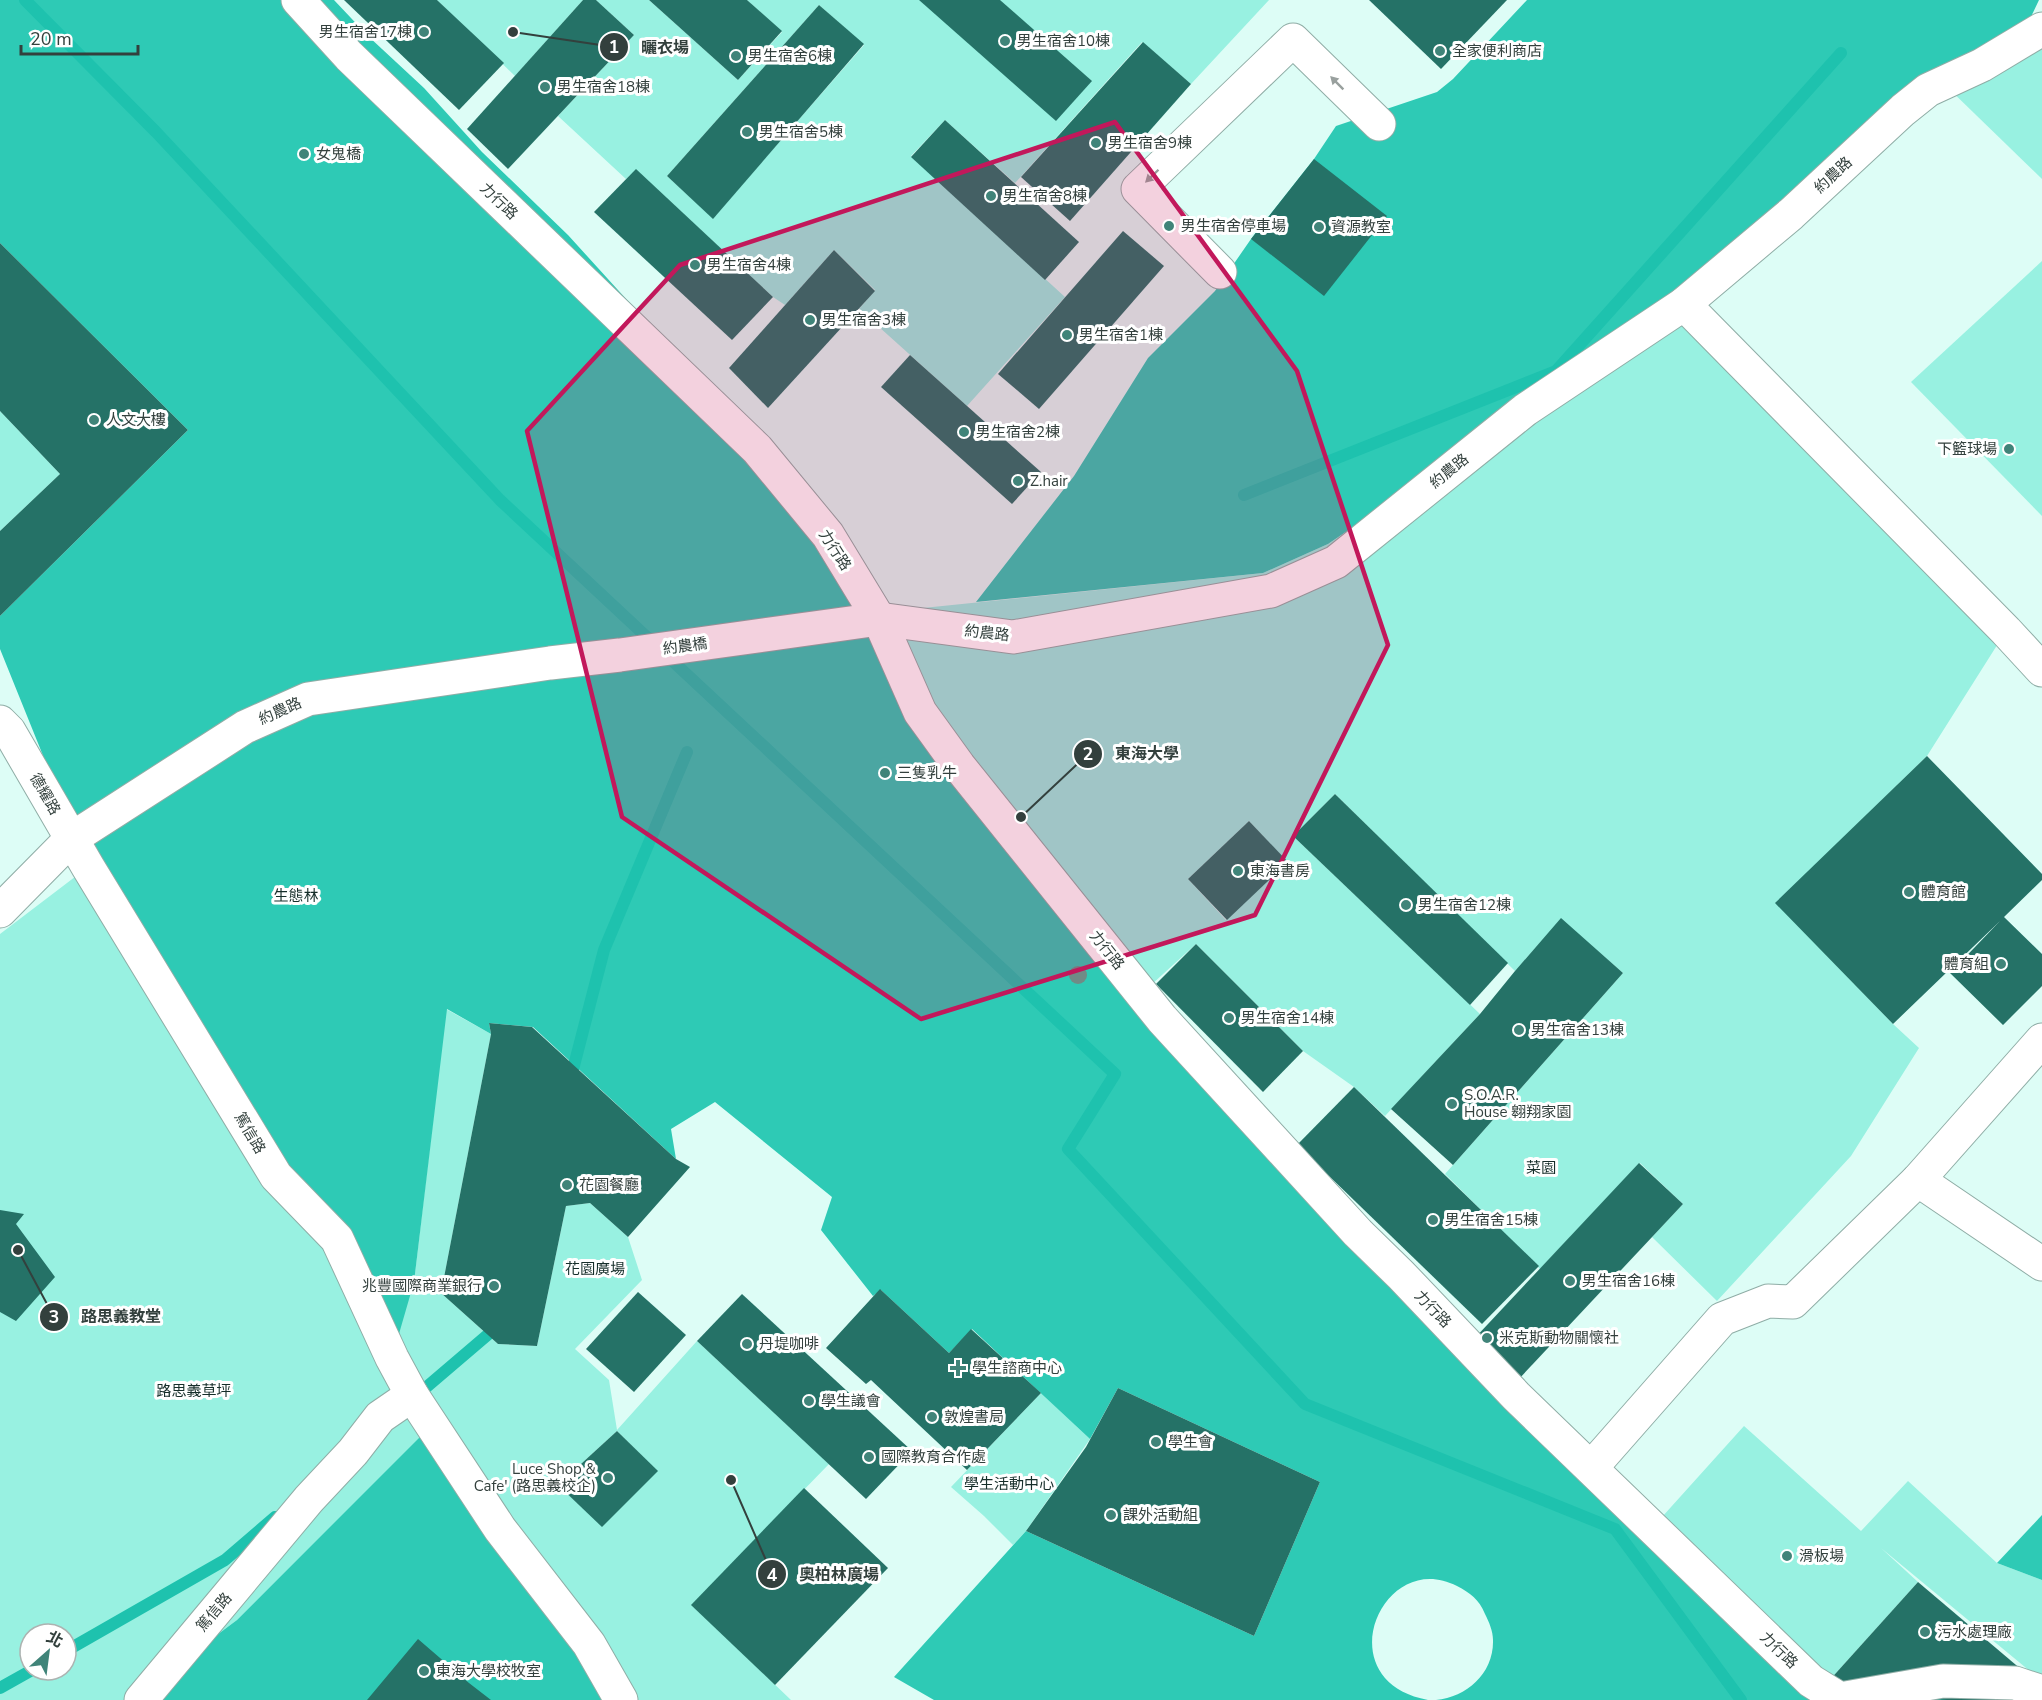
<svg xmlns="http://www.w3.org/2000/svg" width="2042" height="1700" font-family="'Nunito Sans','Noto Sans TC',sans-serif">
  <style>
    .green { fill: #98f1e1; fill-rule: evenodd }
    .forest { fill: #2ecab5 }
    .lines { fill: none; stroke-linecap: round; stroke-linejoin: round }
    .stream { stroke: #1ec2ae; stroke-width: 12 }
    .building { fill: #257267 }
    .minor-casing { stroke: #8fada6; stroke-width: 35 }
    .minor { stroke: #fff; stroke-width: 33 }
    .tree { fill: #708b86 }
    .oneway { fill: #99a09e }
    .marked { fill: #c2185b; fill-opacity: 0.2; stroke: #c2185b; stroke-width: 4.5; stroke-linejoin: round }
    .poi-dot { fill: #408479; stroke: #fff; stroke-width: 2 }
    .labels { text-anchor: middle; stroke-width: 6; stroke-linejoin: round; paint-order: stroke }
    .poi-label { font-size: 15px; fill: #33403d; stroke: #fff; text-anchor: start }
    .street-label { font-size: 15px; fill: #33403d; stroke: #fff }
    .park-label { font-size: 15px; fill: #162e2a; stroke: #fff }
    .leader { fill: none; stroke: #33403d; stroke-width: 2 }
    .callout-dot { fill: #33403d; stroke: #fff; stroke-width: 2 }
    .mark-label { font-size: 18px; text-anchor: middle; font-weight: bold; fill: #fff }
    .callout-label { font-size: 16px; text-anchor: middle; font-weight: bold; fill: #33403d; stroke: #fff; stroke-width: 6; stroke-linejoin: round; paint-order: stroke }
  </style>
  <rect width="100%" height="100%" fill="#ddfdf6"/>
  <g class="green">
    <path d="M437,0H583L515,76Z"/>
    <path d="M596,0H649L738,80L782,32L747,0H1269L1191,84L1142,42L1015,183L945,120L911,156L1065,297L967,406L859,309L875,290L834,250L785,305L773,297L636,170L626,179L558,116L634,35ZM819,5L864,45L713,218L667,176Z"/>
    <path d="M2042,37V179L1942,82Z"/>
    <path d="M2042,261V516L1911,382Z"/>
    <path d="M1684,304L2006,631L1927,756L1776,903L1893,1024L1919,1048L1851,1156L1717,1301L1652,1237L1683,1204L1640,1163L1540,1269L1445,1174L1623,973L1561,919L1515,971L1335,794L1293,836L1480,1014L1385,1116L1354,1087L1303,1051L1196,944L1140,995L976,765L874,613L1263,573L1328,544ZM1249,821L1287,862L1226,920L1188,879Z"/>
    <path d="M0,411L60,474L0,531Z"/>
    <path d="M88,867L414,1282L446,1009L491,1034L441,1293L498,1344L537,1346L566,1206L590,1203L628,1237L642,1280L575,1349L609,1380L617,1430L697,1341L829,1464L692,1605L791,1700H622L433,1425L237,1620L130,1700H0V934ZM617,1431L657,1471L602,1526L558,1485ZM30,1634H66V1670H30Z"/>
    <path d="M1041,1393L1090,1439L1026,1531L1013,1545L984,1516L951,1487Z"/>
    <path d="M1744,1426L1861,1531L1908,1481L1997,1563L2042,1580V1681L1881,1548L1918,1582L1827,1683L1653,1527Z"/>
  </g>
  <g class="forest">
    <path d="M0,0H334L368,36L424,88L482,152L568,235L756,442L874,613L976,765L1140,995L1594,1477L1827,1683L2014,1700H1436C1467,1697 1494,1673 1493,1640C1493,1631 1489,1622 1485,1614C1479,1599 1470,1593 1457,1586C1382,1547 1325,1681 1428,1700H934L894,1677L1026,1531L1254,1636L1320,1482L1118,1388L1090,1439L972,1329L949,1353L881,1290L873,1296L821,1230L832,1197L715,1102L671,1129L676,1159L533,1027L489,1023L491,1034L447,1009L414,1282L392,1358L276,1176L88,867L0,649V616L188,430L0,243Z"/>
    <path d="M1527,0H2039L2017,46L1982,65L1525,410L1328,544L1263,573L976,602L1074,476L1148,358L1215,291L1251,239L1314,159L1336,126L1437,92L1453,79Z"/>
    <path d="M433,1424L622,1700H130L237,1620Z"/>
    <path d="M2042,1515V1580L1997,1563Z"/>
  </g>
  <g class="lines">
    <g class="stream">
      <path d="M25,0L156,132L500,500L1115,1074L1068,1149L1305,1404L1615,1529L1741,1700"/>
      <path d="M1244,495L1556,371L1841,53"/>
      <path d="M570,1081L604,950L687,752"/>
      <path d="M416,1396L498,1326"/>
      <path d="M66,1651L225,1560L275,1517"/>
      <path d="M0,1688L32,1670"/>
    </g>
  </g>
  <g class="building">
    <path d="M344,0H437L504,63L459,110Z"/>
    <path d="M583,0H596L634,35L508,169L467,129Z"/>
    <path d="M649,0H747L782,31L738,80Z"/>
    <path d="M919,0H1000L1092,81L1056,121Z"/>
    <path d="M1369,0H1507L1441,69Z"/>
    <path d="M819,5L864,44L713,219L667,176Z"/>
    <path d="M1143,42L1191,84L1070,221L1021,177Z"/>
    <path d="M945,120L1079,242L1045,280L911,157Z"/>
    <path d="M1314,159L1387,216L1324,296L1251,239Z"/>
    <path d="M636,169L773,297L732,340L594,212Z"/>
    <path d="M1123,231L1164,266L1039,409L998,374Z"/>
    <path d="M0,243L188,430L0,616V531L60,474L0,411Z"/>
    <path d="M834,250L875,291L768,408L729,368Z"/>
    <path d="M910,355L1041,472L1012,504L881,387Z"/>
    <path d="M1927,756L2042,874V880L2004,917L2042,954V986L2003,1025L1950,973L2000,921L1893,1024L1775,903Z"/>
    <path d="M1335,794L1508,963L1470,1005L1293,836Z"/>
    <path d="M1249,821L1288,862L1227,920L1188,879Z"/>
    <path d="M1561,918L1623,973L1453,1165L1391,1109L1480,1014L1515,971Z"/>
    <path d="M1196,944L1303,1051L1263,1092L1156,984Z"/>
    <path d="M489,1023L532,1027L676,1159L690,1167L628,1237L590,1203L566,1206L537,1346L498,1344L441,1293L491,1034Z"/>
    <path d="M1354,1087L1539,1266L1482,1324L1297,1145Z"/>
    <path d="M1639,1163L1683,1204L1517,1381L1473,1340Z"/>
    <path d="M0,1210L24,1214L16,1224L55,1277L16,1321L0,1312Z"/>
    <path d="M880,1289L949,1353L971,1329L1041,1393L967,1470L871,1380L866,1384L826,1348Z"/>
    <path d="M638,1292L686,1335L634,1392L586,1349Z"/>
    <path d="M742,1294L912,1451L866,1499L697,1341Z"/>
    <path d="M1118,1388L1320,1482L1254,1636L1026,1531L1086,1447Z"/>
    <path d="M617,1431L658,1471L602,1527L558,1485Z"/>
    <path d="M804,1488L888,1568L775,1685L691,1605Z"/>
    <path d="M1918,1582L2042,1687V1700H1947L1883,1696L1827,1683Z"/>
    <path d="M418,1639L469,1683L491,1700H367Z"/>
  </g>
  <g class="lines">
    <defs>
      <g id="minor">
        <path d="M298,0L349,56L757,449L828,535L879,619L920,712L959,766L1162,1019L1358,1233L1401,1275L1516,1396L1811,1681L1840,1699L1943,1681L2015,1683L2042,1692"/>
        <path d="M1220,272L1138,189L1293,40L1379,124"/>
        <path d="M1684,304L2006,631L2042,670"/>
        <path d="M0,722L9,731L88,867L276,1176L337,1239L392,1358L412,1395L500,1529L589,1644L621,1700"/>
        <path d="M0,911L71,839L245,727L308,699L550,663L620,655L879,619L1013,637L1271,591L1336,562L1525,410L1684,304L1791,214L1903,110L1928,90L1982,65L2042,29"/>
        <path d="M1918,1180L2042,1264"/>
        <path d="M1591,1468L1722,1319L1768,1301L1793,1302L1918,1180L2042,1040"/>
        <path d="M141,1700L309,1499L353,1452L380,1417L412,1395"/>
      </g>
    </defs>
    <use href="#minor" class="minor-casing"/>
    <use href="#minor" class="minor"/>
  </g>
  <circle class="tree" cx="1078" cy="975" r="9"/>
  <defs><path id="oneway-solid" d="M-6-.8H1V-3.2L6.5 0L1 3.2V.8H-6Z" transform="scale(1.5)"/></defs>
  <g class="oneway">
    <use href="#oneway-solid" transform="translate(1337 83) rotate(-135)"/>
    <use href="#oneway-solid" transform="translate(1152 176) rotate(136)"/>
  </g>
  <path class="marked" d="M1115,122L1297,371L1388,645L1255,915L921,1019L622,817L527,431L680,265Z"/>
  <g class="poi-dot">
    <circle cx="424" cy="32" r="6"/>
    <circle cx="1005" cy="41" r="6"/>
    <circle cx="1440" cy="51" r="6"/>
    <circle cx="736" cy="56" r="6"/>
    <circle cx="545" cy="87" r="6"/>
    <circle cx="747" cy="132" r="6"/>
    <circle cx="1096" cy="143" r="6"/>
    <circle cx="304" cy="154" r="6"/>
    <circle cx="991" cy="196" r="6"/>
    <circle cx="1169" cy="226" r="6"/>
    <circle cx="1319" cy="227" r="6"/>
    <circle cx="695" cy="265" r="6"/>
    <circle cx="810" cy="320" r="6"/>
    <circle cx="1067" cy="335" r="6"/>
    <circle cx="94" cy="420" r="6"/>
    <circle cx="964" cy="432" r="6"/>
    <circle cx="2009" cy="449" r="6"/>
    <circle cx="1018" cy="481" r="6"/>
    <circle cx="885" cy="773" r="6"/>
    <circle cx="1238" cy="871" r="6"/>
    <circle cx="1909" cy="892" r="6"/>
    <circle cx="1406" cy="905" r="6"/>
    <circle cx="2001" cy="964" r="6"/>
    <circle cx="1229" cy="1018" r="6"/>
    <circle cx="1519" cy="1030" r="6"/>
    <circle cx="1452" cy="1104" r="6"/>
    <circle cx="567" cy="1185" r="6"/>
    <circle cx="1433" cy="1220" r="6"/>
    <circle cx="1570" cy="1281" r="6"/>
    <circle cx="494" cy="1286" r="6"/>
    <circle cx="1487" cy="1338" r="6"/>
    <circle cx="747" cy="1344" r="6"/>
    <path d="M955 1359h6v6h6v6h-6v6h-6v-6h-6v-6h6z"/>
    <circle cx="809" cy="1401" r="6"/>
    <circle cx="932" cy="1417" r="6"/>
    <circle cx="1156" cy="1442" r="6"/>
    <circle cx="869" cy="1457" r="6"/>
    <circle cx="608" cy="1478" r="6"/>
    <circle cx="1111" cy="1515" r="6"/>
    <circle cx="1787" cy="1556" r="6"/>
    <circle cx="1925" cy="1632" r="6"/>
    <circle cx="424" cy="1671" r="6"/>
  </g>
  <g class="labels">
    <g class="poi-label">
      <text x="412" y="37" text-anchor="end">男生宿舍17棟</text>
      <text x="1017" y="46">男生宿舍10棟</text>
      <text x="1452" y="56">全家便利商店</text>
      <text x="748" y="61">男生宿舍6棟</text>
      <text x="557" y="92">男生宿舍18棟</text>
      <text x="759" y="137">男生宿舍5棟</text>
      <text x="1108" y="148">男生宿舍9棟</text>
      <text x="316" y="159">女鬼橋</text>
      <text x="1003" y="201">男生宿舍8棟</text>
      <text x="1181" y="231">男生宿舍停車場</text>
      <text x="1331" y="232">資源教室</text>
      <text x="707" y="270">男生宿舍4棟</text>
      <text x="822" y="325">男生宿舍3棟</text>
      <text x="1079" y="340">男生宿舍1棟</text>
      <text x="106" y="425">人文大樓</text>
      <text x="976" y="437">男生宿舍2棟</text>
      <text x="1997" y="454" text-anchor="end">下籃球場</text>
      <text x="1030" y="486">Z.hair</text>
      <text x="897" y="778">三隻乳牛</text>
      <text x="1250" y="876">東海書房</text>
      <text x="1921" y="897">體育館</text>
      <text x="1418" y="910">男生宿舍12棟</text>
      <text x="1989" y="969" text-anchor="end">體育組</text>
      <text x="1241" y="1023">男生宿舍14棟</text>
      <text x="1531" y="1035">男生宿舍13棟</text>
      <text x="1464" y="1100">S.O.A.R.<tspan x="1464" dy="17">House 翱翔家園</tspan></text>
      <text x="579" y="1190">花園餐廳</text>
      <text x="1445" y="1225">男生宿舍15棟</text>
      <text x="1582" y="1286">男生宿舍16棟</text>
      <text x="482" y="1291" text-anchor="end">兆豐國際商業銀行</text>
      <text x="1499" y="1343">米克斯動物關懷社</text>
      <text x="759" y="1349">丹堤咖啡</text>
      <text x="972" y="1373">學生諮商中心</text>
      <text x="821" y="1406">學生議會</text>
      <text x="944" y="1422">敦煌書局</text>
      <text x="1168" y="1447">學生會</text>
      <text x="881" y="1462">國際教育合作處</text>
      <text x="596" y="1474" text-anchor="end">Luce Shop &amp;<tspan x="596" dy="17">Cafe' (路思義校企)</tspan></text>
      <text x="1123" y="1520">課外活動組</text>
      <text x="1799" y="1561">滑板場</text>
      <text x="1937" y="1637">污水處理廠</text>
      <text x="436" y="1676">東海大學校牧室</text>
    </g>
    <g class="street-label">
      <text transform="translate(1833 175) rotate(-43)" y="5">約農路</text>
      <text transform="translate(499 201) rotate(44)" y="5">力行路</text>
      <text transform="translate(1449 471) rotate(-39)" y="5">約農路</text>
      <text transform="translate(835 550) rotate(57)" y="5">力行路</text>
      <text transform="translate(987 633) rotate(6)" y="5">約農路</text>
      <text transform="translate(685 646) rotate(-8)" y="5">約農橋</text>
      <text transform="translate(280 711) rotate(-24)" y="5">約農路</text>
      <text transform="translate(45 794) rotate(60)" y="5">德耀路</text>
      <text transform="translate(1107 950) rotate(51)" y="5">力行路</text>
      <text transform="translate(250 1133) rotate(59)" y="5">篤信路</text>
      <text transform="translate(1433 1309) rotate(46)" y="5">力行路</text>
      <text transform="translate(214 1612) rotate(-50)" y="5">篤信路</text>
      <text transform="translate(1779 1650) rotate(44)" y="5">力行路</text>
    </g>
    <g class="park-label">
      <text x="296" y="901">生態林</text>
      <text x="1541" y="1173">菜園</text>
      <text x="595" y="1274">花園廣場</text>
      <text x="194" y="1396">路思義草坪</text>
      <text x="1009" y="1489">學生活動中心</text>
    </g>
  </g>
  <path class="leader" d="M513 32L614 47M1021 817L1088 754M18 1250L54 1317M731 1480L772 1574"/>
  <g class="callout-dot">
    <circle cx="513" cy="32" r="6"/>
    <circle cx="1021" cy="817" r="6"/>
    <circle cx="18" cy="1250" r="6"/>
    <circle cx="731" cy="1480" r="6"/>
    <circle cx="614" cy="47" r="15"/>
    <circle cx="1088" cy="754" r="15"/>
    <circle cx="54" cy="1317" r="15"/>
    <circle cx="772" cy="1574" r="15"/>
  </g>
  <g class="mark-label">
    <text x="614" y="53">1</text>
    <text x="1088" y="760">2</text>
    <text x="54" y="1323">3</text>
    <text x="772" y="1581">4</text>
  </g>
  <g class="callout-label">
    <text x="665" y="53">曬衣場</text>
    <text x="1147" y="759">東海大學</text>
    <text x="121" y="1322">路思義教堂</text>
    <text x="839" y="1580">奧柏林廣場</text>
  </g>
  <g transform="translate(48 1652) rotate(28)"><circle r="28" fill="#ffffff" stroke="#adb3b1" stroke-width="1.5"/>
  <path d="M0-4.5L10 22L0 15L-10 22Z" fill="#408479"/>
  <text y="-9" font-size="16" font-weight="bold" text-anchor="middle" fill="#33403d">北</text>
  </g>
  <path d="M21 45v9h117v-9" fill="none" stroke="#33403d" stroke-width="3"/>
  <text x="30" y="45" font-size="18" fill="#33403d" stroke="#ffffff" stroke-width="4.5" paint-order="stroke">20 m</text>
</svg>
